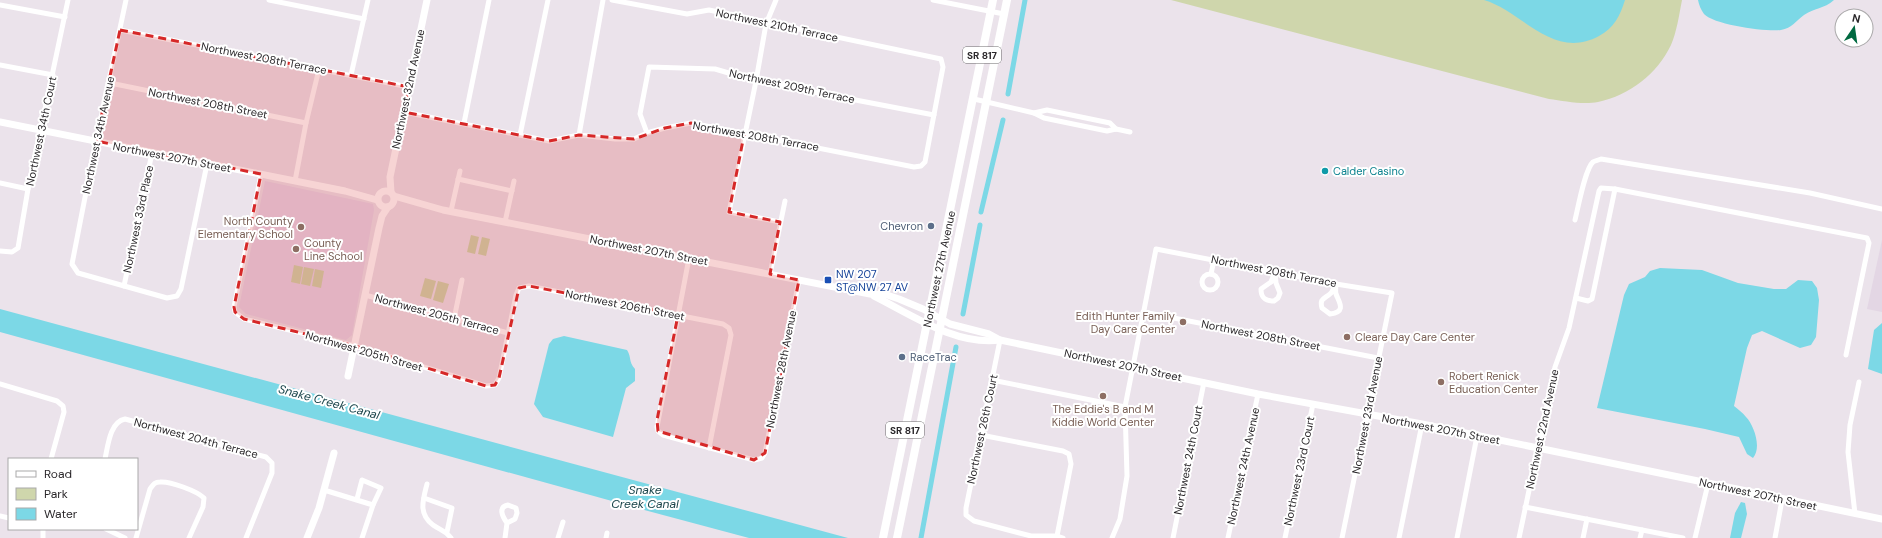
<svg xmlns="http://www.w3.org/2000/svg" width="1882" height="538" font-family="'DM Sans',sans-serif">
  <style>
    .built { fill: #e3d6e4 }
    .education { fill: #e6d6e9 }
    .green { fill: #cfd6ac }
    .water { fill: #7cd8e6 }
    .lines { fill: none; stroke-linecap: round; stroke-linejoin: round }
    .canal { stroke: #7cd8e6; stroke-width: 5 }
    .street { stroke: #fff; stroke-width: 5 }
    .secondary { stroke: #fff; stroke-width: 7 }
    .primary { stroke: #fff; stroke-width: 8 }
    .marked { fill: #d62828; fill-opacity: 0.2; stroke: #d62828; stroke-width: 3; stroke-dasharray: 8 5; stroke-linejoin: round }
    .culture-dot { fill: #0f9aa8; stroke: #fff; stroke-width: 1.5 }
    .service-dot { fill: #5c6f8a; stroke: #fff; stroke-width: 1.5 }
    .education-dot { fill: #8d6e63; stroke: #fff; stroke-width: 1.5 }
    .transit-dot { fill: #1a4fb4; stroke: #fff; stroke-width: 1.5 }
    .labels { text-anchor: middle; stroke-width: 4; stroke-linejoin: round; paint-order: stroke }
    .shield { fill: #fff; stroke: #6a686a; stroke-width: 1 }
    .shield-label { font-size: 10px; font-weight: bold; fill: #2a272a }
    .street-label { font-size: 11px; fill: #2a272a; stroke: #fff }
    .culture-label { font-size: 11px; fill: #0d838f; stroke: #fff; text-anchor: start }
    .education-label { font-size: 11px; fill: #785e54; stroke: #fff; text-anchor: start }
    .service-label { font-size: 11px; fill: #4e5e75; stroke: #fff; text-anchor: end }
    .transit-label { font-size: 11px; fill: #164399; stroke: #fff; text-anchor: start }
    .water-label { font-size: 12px; font-style: italic; fill: #19444a; stroke: #fff }
  </style>
  <rect width="100%" height="100%" fill="#ebe3eb"/>
  <path class="built" d="M1882,240V312L1867,309Z"/>
  <path class="education" d="M265,181L373,204L374,210L352,335L346,340L246,314L239,307Z"/>
  <g class="green">
    <path d="M1171,0H1682C1679,15 1677,31 1671,45C1657,74 1630,95 1598,102C1583,105 1564,101 1549,99Z"/>
    <path d="M471,235L479,237L475,254L467,252Z"/>
    <path d="M482,237L490,239L486,256L478,254Z"/>
    <path d="M294,265L303,267L300,284L291,282Z"/>
    <path d="M304,267L314,269L310,286L301,284Z"/>
    <path d="M315,269L324,271L321,288L312,286Z"/>
    <path d="M425,278L436,281L431,299L420,296Z"/>
    <path d="M438,281L449,284L443,303L433,300Z"/>
  </g>
  <g class="water">
    <path d="M1484,0H1625C1620,16 1614,28 1599,36C1553,61 1522,11 1484,0Z"/>
    <path d="M1698,0H1834C1824,9 1814,8 1804,15C1796,21 1792,28 1781,30C1767,32 1714,25 1704,14C1701,10 1699,5 1698,0Z"/>
    <path d="M1660,268L1702,270L1738,283L1774,289H1786L1798,280L1812,281L1817,288L1819,300L1816,337L1811,345L1800,348L1762,331L1752,335L1747,348L1734,406C1738,409 1743,413 1746,417C1754,425 1762,448 1753,458L1747,454L1739,437L1705,429L1597,408L1624,295L1629,284L1645,277L1650,271Z"/>
    <path d="M0,309L848,538H749L648,511L0,332Z"/>
    <path d="M1882,323V374L1868,369L1874,330Z"/>
    <path d="M564,336L627,350C632,358 628,361 635,369V381L626,388L613,437L543,417L534,404L549,344L553,339Z"/>
    <path d="M1741,502L1745,503L1747,514L1741,538H1730L1735,513Z"/>
  </g>
  <g class="lines">
    <g class="canal">
      <path d="M1008,94L1025,0"/>
      <path d="M981,212L1003,120"/>
      <path d="M963,314L980,225"/>
      <path d="M921,538L956,347"/>
    </g>
    <g class="street">
      <path d="M126,0L96,141L72,264L78,273L167,298L177,296L181,289L207,164"/>
      <path d="M269,0L364,19"/>
      <path d="M776,0L766,24L756,81L729,212L780,222"/>
      <path d="M933,0L1004,14"/>
      <path d="M0,5L65,17"/>
      <path d="M120,30L409,87"/>
      <path d="M0,65L53,75"/>
      <path d="M351,75L368,0"/>
      <path d="M110,83L306,123"/>
      <path d="M974,99L1034,113L1044,118L1107,131L1116,129L1130,132"/>
      <path d="M404,112L549,141L579,135L615,139H634L647,133L665,128L691,123L914,167L921,166L925,162L943,67L941,59L709,10L687,14L612,0"/>
      <path d="M1034,113L1047,110L1110,123L1116,129"/>
      <path d="M464,123L489,0"/>
      <path d="M647,133L640,114L649,67L715,69L756,81L934,115"/>
      <path d="M520,135L548,0"/>
      <path d="M579,135L603,0"/>
      <path d="M261,174L234,307L235,312L244,319L355,346L486,386L495,385L499,378L516,295L519,288L529,286L723,324L729,328L731,335L709,448"/>
      <path d="M458,179L512,191"/>
      <path d="M295,181L306,123L319,69"/>
      <path d="M0,183L28,189"/>
      <path d="M451,211L460,171"/>
      <path d="M1575,220C1578,208 1585,169 1593,162C1595,161 1598,160 1601,159L1810,193L1882,209"/>
      <path d="M505,222L514,181"/>
      <path d="M0,251L12,252L18,248L28,189L68,0"/>
      <path d="M689,258L657,427L658,431L663,435L754,460L762,458L765,453L799,280"/>
      <path d="M1275,272L1276,283L1280,293L1278,298L1274,301C1265,301 1261,298 1261,289L1271,282Z"/>
      <path d="M770,274L785,201"/>
      <path d="M1211,274L1214,260"/>
      <circle cx="1210" cy="282" r="8"/>
      <path d="M1336,284C1336,287 1335,291 1336,294C1339,302 1347,312 1330,314L1322,308C1319,298 1325,299 1331,293C1333,291 1334,286 1336,284Z"/>
      <path d="M124,286L152,153"/>
      <path d="M365,295L508,333"/>
      <path d="M1576,298L1588,301L1592,299L1615,189"/>
      <path d="M1143,312L1378,358"/>
      <path d="M454,319L462,280"/>
      <path d="M1000,340L966,508V515L974,521L1031,536H1057L1063,538"/>
      <path d="M992,380L1125,407"/>
      <path d="M0,384L57,401L63,406L64,412L51,459"/>
      <path d="M981,435L1063,451L1069,454L1071,464L1057,536"/>
      <path d="M105,459C108,445 110,422 125,419L266,457L272,463V473L246,538"/>
      <path d="M427,484C423,500 418,514 433,525C440,530 446,531 451,538"/>
      <path d="M324,490L373,505"/>
      <path d="M424,498L452,508L447,532"/>
      <path d="M357,499L362,480L381,488L373,505L362,538"/>
      <path d="M1525,507L1683,538"/>
      <path d="M1855,514L1848,452L1850,425L1859,382"/>
      <path d="M0,516L9,518"/>
      <path d="M106,529L125,538"/>
      <path d="M43,538V529"/>
      <path d="M136,538L150,489C153,485 154,482 160,482C170,481 197,491 204,498L203,507L189,538"/>
      <path d="M505,538L507,523C502,516 498,507 508,505L516,508L517,513L515,519L507,523"/>
      <path d="M558,538L563,522"/>
      <path d="M606,538L607,533"/>
      <path d="M1112,538L1120,519L1127,476L1125,407L1156,249L1336,284L1392,293L1342,538"/>
      <path d="M1173,538L1204,382"/>
      <path d="M1228,538L1258,394"/>
      <path d="M1285,538L1313,404"/>
      <path d="M1399,538L1422,424"/>
      <path d="M1457,538L1477,436"/>
      <path d="M1519,538L1555,367L1569,328L1599,191L1601,188L1615,189L1867,238L1869,243L1846,355"/>
      <path d="M1583,538L1587,519"/>
      <path d="M1640,538L1642,530"/>
      <path d="M1695,538L1708,484"/>
      <path d="M1775,538L1782,500"/>
    </g>
    <g class="secondary">
      <path d="M0,122L345,191L377,200"/>
      <circle cx="386" cy="199" r="8"/>
      <path d="M391,192L390,177L427,0"/>
      <path d="M394,196L443,210L870,294L887,295L899,299L923,309L950,324L989,334L1000,340L1258,394L1422,424L1882,519"/>
      <path d="M874,296C912,315 956,346 1000,340"/>
      <path d="M348,376L379,228L382,216L388,207"/>
      <path d="M307,538L319,508L334,453"/>
    </g>
    <g class="primary">
      <path d="M883,538L993,0"/>
      <path d="M897,538L1007,0"/>
    </g>
  </g>
  <path class="marked" d="M120,30L409,87L404,112L549,141L579,135L634,139L665,128L691,123L744,135L729,212L780,222L770,274L799,280L765,453L754,460L658,431L657,420L678,315L529,286L519,288L499,378L495,385L486,386L355,346L244,319L235,312L234,307L261,174L96,141Z"/>
  <circle class="culture-dot" cx="1325" cy="171" r="4"/>
  <g class="service-dot">
    <circle cx="931" cy="226" r="4"/>
    <circle cx="902" cy="357" r="4"/>
  </g>
  <g class="education-dot">
    <circle cx="301" cy="227" r="4"/>
    <circle cx="296" cy="249" r="4"/>
    <circle cx="1183" cy="322" r="4"/>
    <circle cx="1347" cy="337" r="4"/>
    <circle cx="1441" cy="382" r="4"/>
    <circle cx="1103" cy="396" r="4"/>
  </g>
  <rect class="transit-dot" x="824" y="276" width="8" height="8" rx="2"/>
  <g class="labels">
    <g class="shield">
      <rect x="963" y="47" width="38" height="16" rx="3"/>
      <rect x="886" y="422" width="38" height="16" rx="3"/>
    </g>
    <g class="shield-label">
      <text x="982" y="59">SR 817</text>
      <text x="905" y="434">SR 817</text>
    </g>
    <g class="street-label">
      <text transform="translate(777 25) rotate(12)" y="4">Northwest 210th Terrace</text>
      <text transform="translate(264 58) rotate(11)" y="4">Northwest 208th Terrace</text>
      <text transform="translate(792 86) rotate(12)" y="4">Northwest 209th Terrace</text>
      <text transform="translate(408 89) rotate(-78)" y="4">Northwest 32nd Avenue</text>
      <text transform="translate(208 103) rotate(11)" y="4">Northwest 208th Street</text>
      <text transform="translate(41 131) rotate(-78)" y="4">Northwest 34th Court</text>
      <text transform="translate(98 135) rotate(-78)" y="4">Northwest 34th Avenue</text>
      <text transform="translate(756 136) rotate(10)" y="4">Northwest 208th Terrace</text>
      <text transform="translate(172 157) rotate(11)" y="4">Northwest 207th Street</text>
      <text transform="translate(138 219) rotate(-78)" y="4">Northwest 33rd Place</text>
      <text transform="translate(649 250) rotate(11)" y="4">Northwest 207th Street</text>
      <text transform="translate(939 269) rotate(-78)" y="4">Northwest 27th Avenue</text>
      <text transform="translate(1274 271) rotate(11)" y="4">Northwest 208th Terrace</text>
      <text transform="translate(625 305) rotate(11)" y="4">Northwest 206th Street</text>
      <text transform="translate(437 314) rotate(15)" y="4">Northwest 205th Terrace</text>
      <text transform="translate(1261 335) rotate(11)" y="4">Northwest 208th Street</text>
      <text transform="translate(364 351) rotate(16)" y="4">Northwest 205th Street</text>
      <text transform="translate(1123 365) rotate(12)" y="4">Northwest 207th Street</text>
      <text transform="translate(781 369) rotate(-79)" y="4">Northwest 28th Avenue</text>
      <text transform="translate(1367 415) rotate(-79)" y="4">Northwest 23rd Avenue</text>
      <text transform="translate(982 429) rotate(-78)" y="4">Northwest 26th Court</text>
      <text transform="translate(1441 429) rotate(11)" y="4">Northwest 207th Street</text>
      <text transform="translate(1542 429) rotate(-78)" y="4">Northwest 22nd Avenue</text>
      <text transform="translate(196 438) rotate(15)" y="4">Northwest 204th Terrace</text>
      <text transform="translate(1188 460) rotate(-79)" y="4">Northwest 24th Court</text>
      <text transform="translate(1243 466) rotate(-78)" y="4">Northwest 24th Avenue</text>
      <text transform="translate(1299 471) rotate(-78)" y="4">Northwest 23rd Court</text>
      <text transform="translate(1758 494) rotate(12)" y="4">Northwest 207th Street</text>
    </g>
    <g class="culture-label">
      <text x="1333" y="175">Calder Casino</text>
    </g>
    <g class="education-label">
      <text x="293" y="225" text-anchor="end">North County<tspan x="293" dy="13">Elementary School</tspan></text>
      <text x="304" y="247">County<tspan x="304" dy="13">Line School</tspan></text>
      <text x="1175" y="320" text-anchor="end">Edith Hunter Family<tspan x="1175" dy="13">Day Care Center</tspan></text>
      <text x="1355" y="341">Cleare Day Care Center</text>
      <text x="1449" y="380">Robert Renick<tspan x="1449" dy="13">Education Center</tspan></text>
      <text x="1103" y="413" text-anchor="middle">The Eddie's B and M<tspan x="1103" dy="13">Kiddie World Center</tspan></text>
    </g>
    <g class="service-label">
      <text x="923" y="230">Chevron</text>
      <text x="910" y="361" text-anchor="start">RaceTrac</text>
    </g>
    <g class="transit-label">
      <text x="836" y="278">NW 207<tspan x="836" dy="13">ST@NW 27 AV</tspan></text>
    </g>
    <g class="water-label">
      <text transform="translate(329 402) rotate(15)" y="4">Snake Creek Canal</text>
      <text x="645" y="494">Snake<tspan x="645" dy="14">Creek Canal</tspan></text>
    </g>
  </g>
  <rect x="8" y="458" width="130" height="72" fill="#ffffff" stroke="#aaa9aa"/>
  <rect x="16" y="471" width="20" height="6" fill="#ffffff" stroke="#aaa9aa"/>
  <text x="44" y="478" font-size="12" fill="#2a272a">Road</text>
  <rect x="16" y="488" width="20" height="12" fill="#cfd6ac" stroke="#aaa9aa"/>
  <text x="44" y="498" font-size="12" fill="#2a272a">Park</text>
  <rect x="16" y="508" width="20" height="12" fill="#7cd8e6" stroke="#aaa9aa"/>
  <text x="44" y="518" font-size="12" fill="#2a272a">Water</text>
  <g transform="translate(1854 28) rotate(13)"><circle r="19" fill="#ffffff" stroke="#aaa9aa"/>
  <path d="M0-3L7 15L0 10L-7 15Z" fill="#006940"/>
  <text y="-6" font-size="11" font-weight="bold" text-anchor="middle" fill="#2a272a">N</text>
  </g>
</svg>
